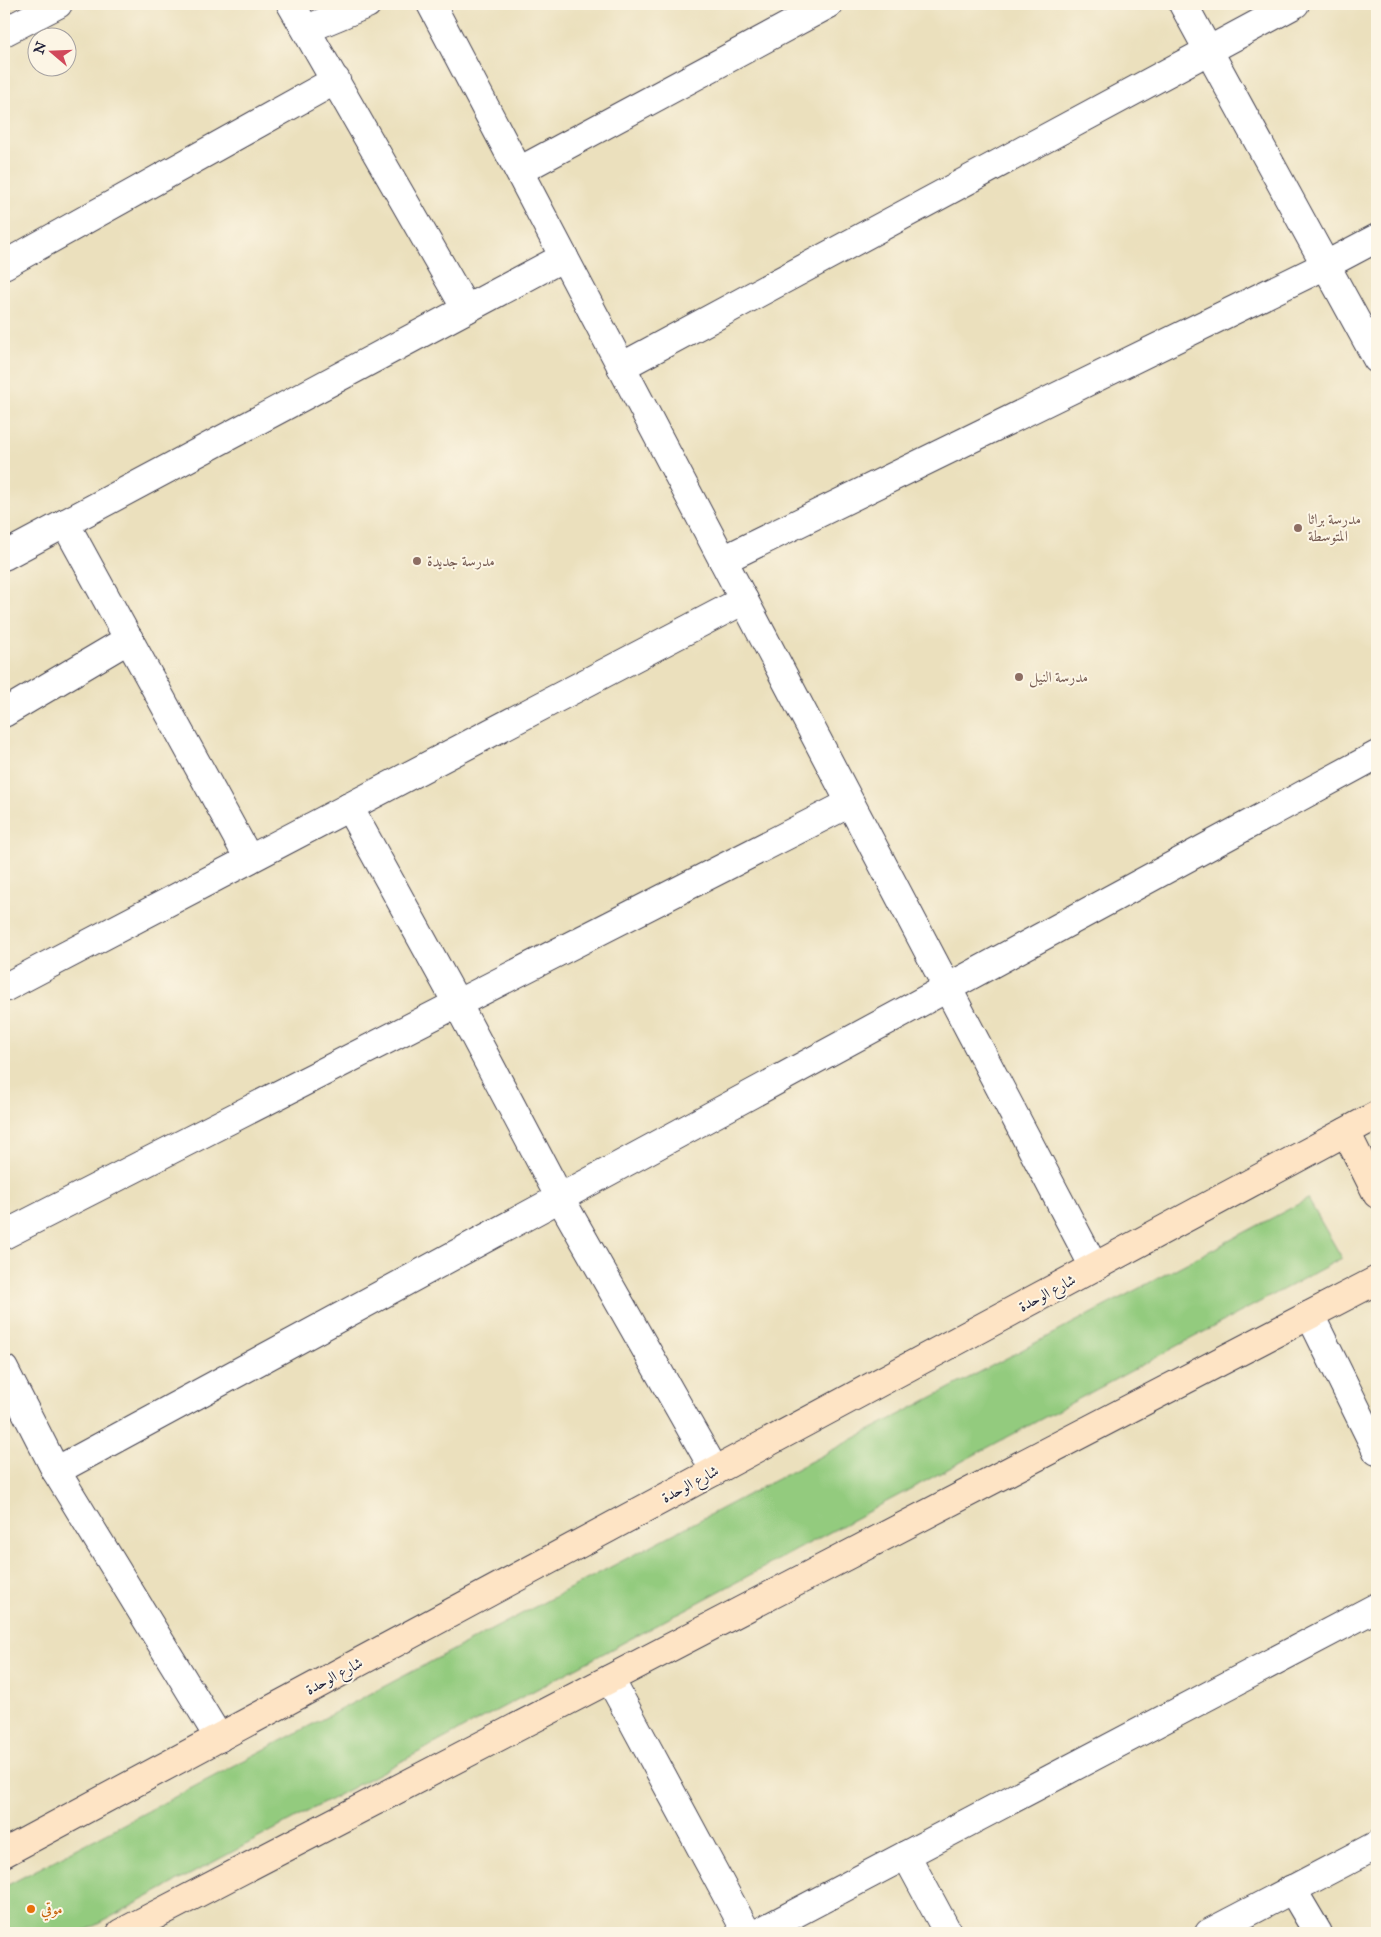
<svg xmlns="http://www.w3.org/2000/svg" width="1381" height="1937" font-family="'IM FELL Great Primer',Amiri,serif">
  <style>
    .green { fill: #93cb7e; stroke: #5a765c }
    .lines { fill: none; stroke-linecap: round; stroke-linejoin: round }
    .street-casing { stroke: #403e4e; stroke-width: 30 }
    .secondary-casing { stroke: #403e4e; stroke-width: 30 }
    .street { stroke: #fff; stroke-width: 28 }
    .secondary { stroke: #fee4c5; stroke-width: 28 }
    .education-dot { fill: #8d6e63; stroke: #fcf5e5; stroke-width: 2 }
    .food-dot { fill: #e8710a; stroke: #fcf5e5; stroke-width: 2 }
    .labels { text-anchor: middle; stroke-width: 4; stroke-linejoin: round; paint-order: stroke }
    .education-label { font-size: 15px; fill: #785e54; stroke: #fcf5e5; text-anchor: start }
    .street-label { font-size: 15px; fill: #22223b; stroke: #fcf5e5 }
    .food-label { font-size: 15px; fill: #c56008; stroke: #fcf5e5; text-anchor: start }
  </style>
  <rect width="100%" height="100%" fill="#fcf5e5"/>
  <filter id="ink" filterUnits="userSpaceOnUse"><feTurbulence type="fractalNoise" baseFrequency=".02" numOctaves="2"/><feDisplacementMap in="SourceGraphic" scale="10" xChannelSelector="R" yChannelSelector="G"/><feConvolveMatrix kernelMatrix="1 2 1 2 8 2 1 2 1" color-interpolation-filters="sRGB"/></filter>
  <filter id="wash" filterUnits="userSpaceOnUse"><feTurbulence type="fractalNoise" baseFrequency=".0096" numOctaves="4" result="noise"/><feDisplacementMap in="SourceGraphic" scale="20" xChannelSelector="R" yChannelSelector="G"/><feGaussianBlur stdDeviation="1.12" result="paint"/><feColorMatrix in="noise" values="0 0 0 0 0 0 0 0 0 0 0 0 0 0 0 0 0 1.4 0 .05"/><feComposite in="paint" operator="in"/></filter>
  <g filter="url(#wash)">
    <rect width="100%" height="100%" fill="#ebe0bd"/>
    <path class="green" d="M1308,1199L1342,1258L81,1933H5L4,1887Z"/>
  </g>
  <g filter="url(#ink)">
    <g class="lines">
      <defs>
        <g id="street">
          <path d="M291,4L466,309"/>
          <path d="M431,4L1094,1267"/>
          <path d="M1183,4L1377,359"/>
          <path d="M307,29L367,4"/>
          <path d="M4,32L58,4"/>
          <path d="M519,171L829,4"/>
          <path d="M4,265L336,80"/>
          <path d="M621,367L1295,4"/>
          <path d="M65,523L249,859"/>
          <path d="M4,556L564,257"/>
          <path d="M723,560L1326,265L1377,238"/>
          <path d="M4,713L129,639"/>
          <path d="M349,807L457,1003L560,1198L715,1471"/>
          <path d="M4,988L744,600"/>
          <path d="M4,1235L850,803"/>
          <path d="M1310,1315L1377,1451"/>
          <path d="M4,1369L56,1471L219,1738"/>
          <path d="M56,1471L1377,755"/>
          <path d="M610,1679L747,1933"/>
          <path d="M906,1855L948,1933"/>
          <path d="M1292,1889L1318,1933"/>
          <path d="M758,1933L1377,1607"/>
          <path d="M1209,1933L1377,1845"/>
        </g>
        <g id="secondary">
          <path d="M1346,1132L1377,1194"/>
          <path d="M4,1853L1377,1115"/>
          <path d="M121,1933L1377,1280"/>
        </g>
      </defs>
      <use href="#street" class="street-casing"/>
      <use href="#secondary" class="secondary-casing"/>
      <use href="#street" class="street"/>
      <use href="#secondary" class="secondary"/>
    </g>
  </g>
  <g class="education-dot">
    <circle cx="1298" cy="528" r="5"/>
    <circle cx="417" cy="561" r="5"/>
    <circle cx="1019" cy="677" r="5"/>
  </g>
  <circle class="food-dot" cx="31" cy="1909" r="5"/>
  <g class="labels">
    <g class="education-label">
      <text x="1308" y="524">مدرسة براثا<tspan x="1308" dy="17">المتوسطة</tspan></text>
      <text x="427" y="566">مدرسة جديدة</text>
      <text x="1029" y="682">مدرسة النيل</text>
    </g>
    <g class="street-label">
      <text transform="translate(1047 1293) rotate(-28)" y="5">شارع الوحدة</text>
      <text transform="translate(690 1484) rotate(-28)" y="5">شارع الوحدة</text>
      <text transform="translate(334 1676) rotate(-28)" y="5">شارع الوحدة</text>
    </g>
    <g class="food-label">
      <text x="41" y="1914">موقي</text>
    </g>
  </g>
  <rect width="1381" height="1937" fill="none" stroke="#fcf5e5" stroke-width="20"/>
  <g transform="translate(52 52) rotate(289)"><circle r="24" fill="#fcf5e5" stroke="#a5a1a1"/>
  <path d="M0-4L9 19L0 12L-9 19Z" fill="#d1495b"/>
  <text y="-8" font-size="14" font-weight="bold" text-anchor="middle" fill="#22223b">N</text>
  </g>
</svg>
